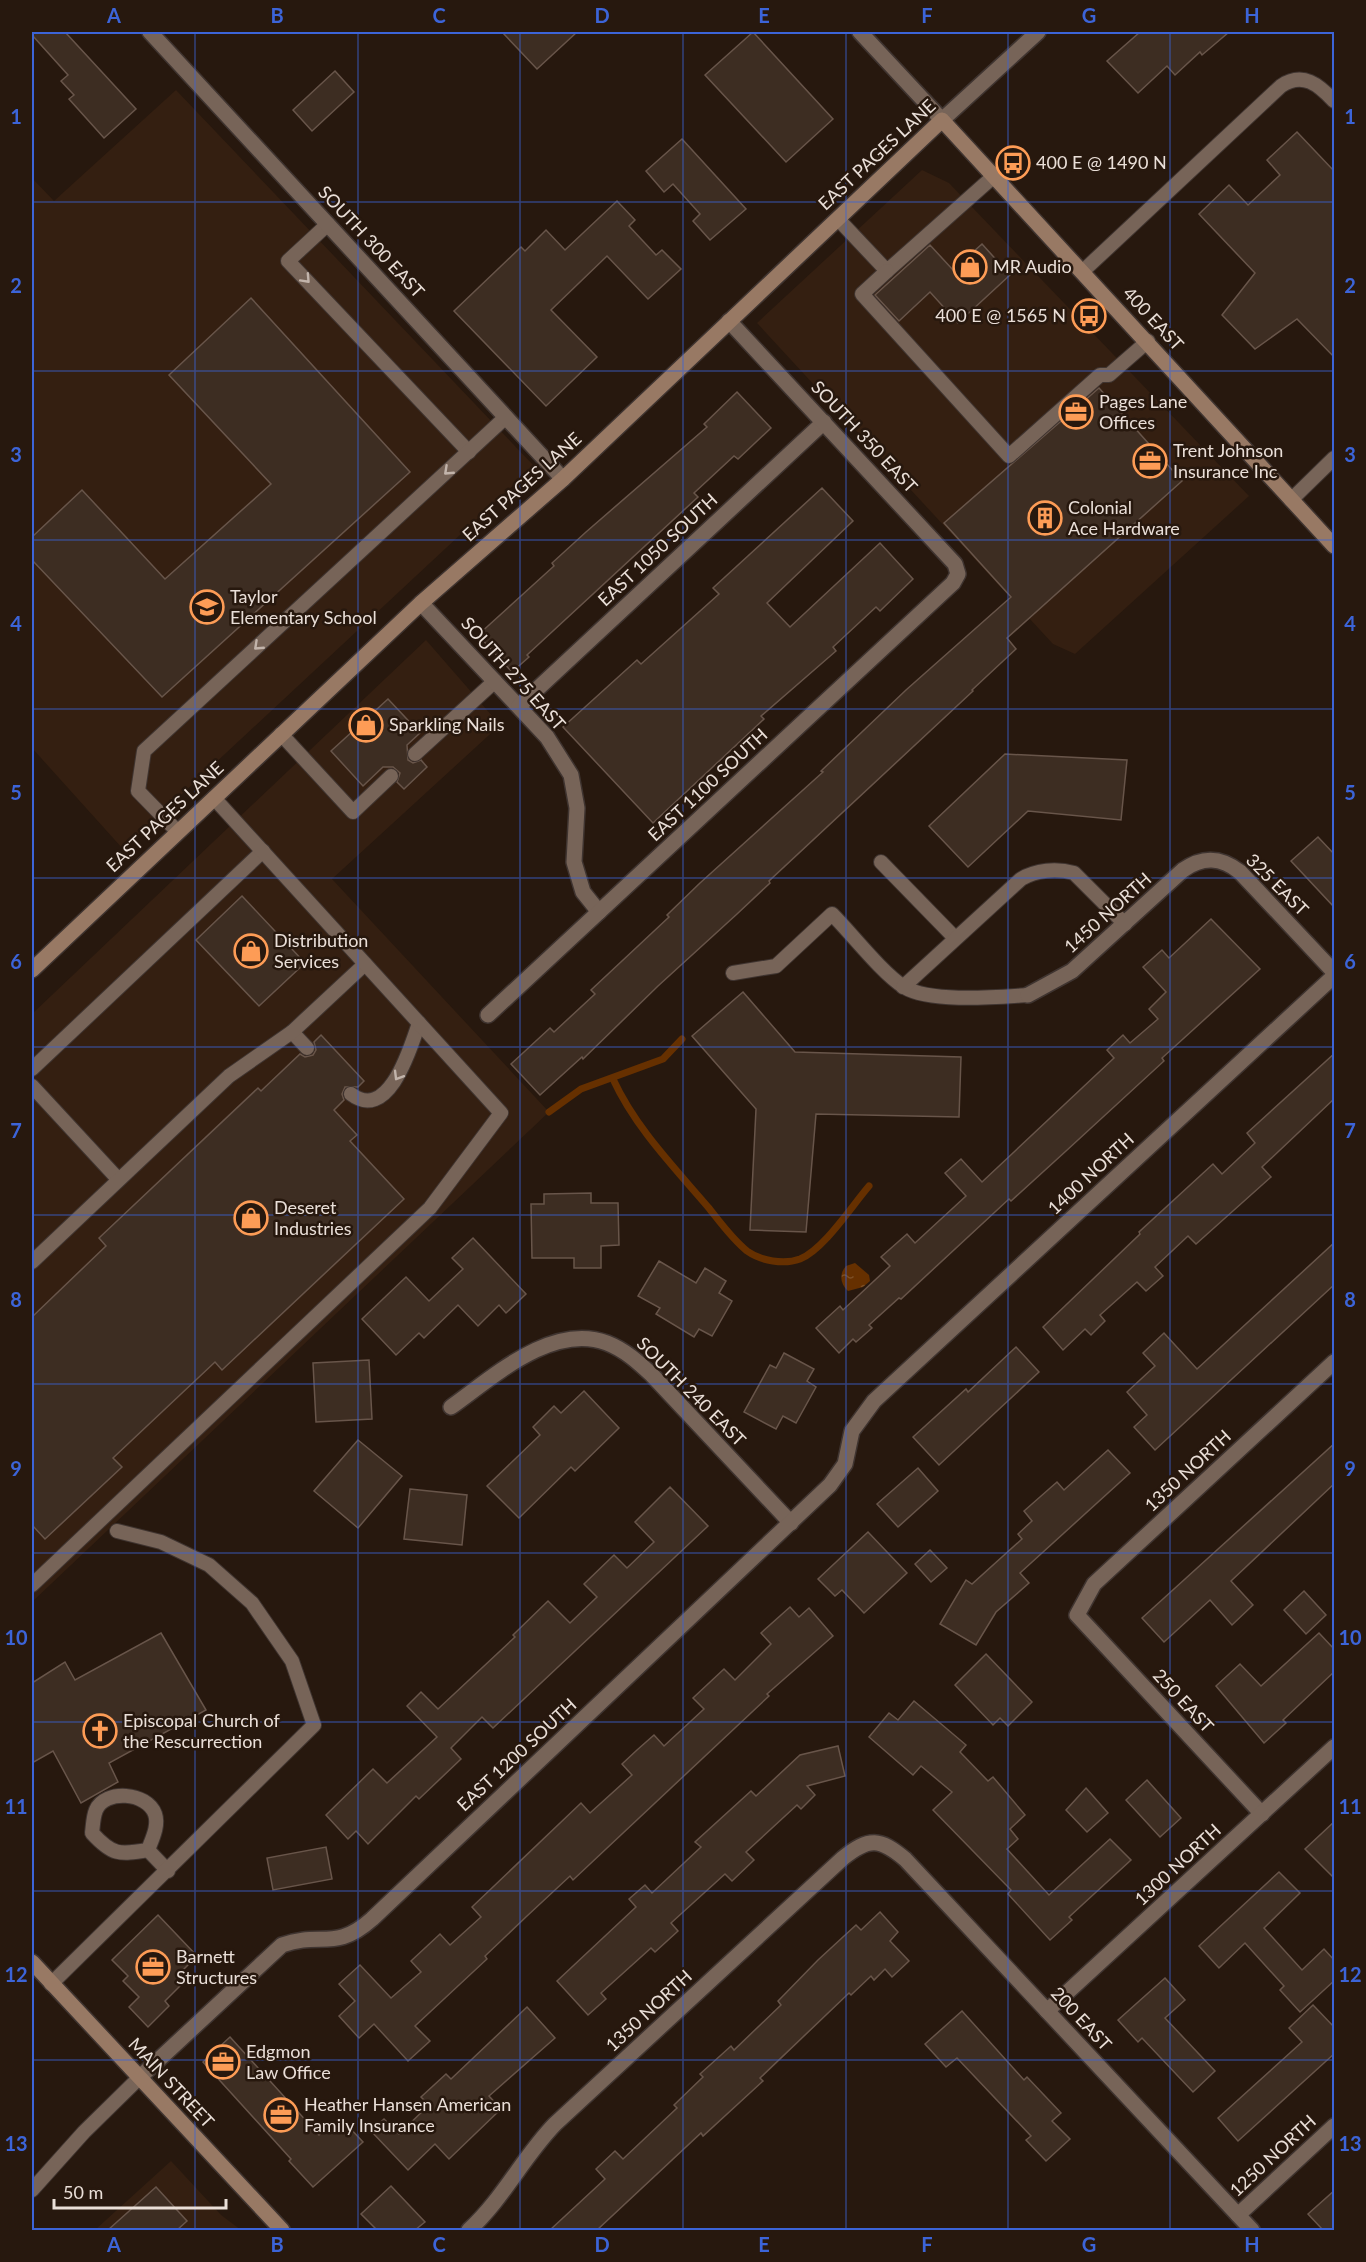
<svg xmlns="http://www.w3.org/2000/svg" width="1366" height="2262" font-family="Lato,sans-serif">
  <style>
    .built { fill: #341f11 }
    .water { fill: url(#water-ripples) }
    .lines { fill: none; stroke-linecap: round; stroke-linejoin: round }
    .stream { stroke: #663000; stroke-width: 7 }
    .building { fill: #3d2d22; stroke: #68554a; stroke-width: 1.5 }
    .service-casing { stroke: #3f3430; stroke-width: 16 }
    .minor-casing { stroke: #3f3430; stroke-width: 18 }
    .tertiary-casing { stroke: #3f3430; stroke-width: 18 }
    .secondary-casing { stroke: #3f3430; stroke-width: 18 }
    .service { stroke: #776458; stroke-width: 14 }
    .minor { stroke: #776458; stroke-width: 15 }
    .tertiary { stroke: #776458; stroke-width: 15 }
    .secondary { stroke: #987964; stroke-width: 15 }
    .oneway { stroke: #c2b4ab }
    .grid { fill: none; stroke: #3c64d8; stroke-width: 1.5; stroke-opacity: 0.55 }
    .labels { text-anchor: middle; stroke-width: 5; stroke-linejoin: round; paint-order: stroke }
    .street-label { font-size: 18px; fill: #eadfd8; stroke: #27180e }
    .poi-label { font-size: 18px; fill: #eadfd8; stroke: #27180e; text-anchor: start }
    .neatline { fill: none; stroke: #3c64d8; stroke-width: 2 }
    .grid-label { font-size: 20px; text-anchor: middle; font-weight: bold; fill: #3c64d8 }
  </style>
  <defs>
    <pattern id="water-ripples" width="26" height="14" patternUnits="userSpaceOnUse" patternTransform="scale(1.5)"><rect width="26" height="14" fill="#663000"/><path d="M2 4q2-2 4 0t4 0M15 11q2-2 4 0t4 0" fill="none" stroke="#7c4e24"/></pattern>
  </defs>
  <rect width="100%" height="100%" fill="#27180e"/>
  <g class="built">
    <path d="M176,90L534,466L123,849L32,748V178L54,201Z"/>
    <path d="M922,170L949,183L1249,496L1075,654L1053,644L757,323Z"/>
    <path d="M426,640L500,725L332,879L549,1112L32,1602V1014Z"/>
    <path d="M171,2161L221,2215L241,2230H95Z"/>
  </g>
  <path class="water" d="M855,1263L869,1275L870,1281L863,1287L848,1291C840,1284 839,1274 846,1266Z"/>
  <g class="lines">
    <g class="stream">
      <path d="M613,1079C635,1127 673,1166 708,1207C720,1222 732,1239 747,1251C761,1261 784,1265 800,1259C824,1249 851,1207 869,1186"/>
      <path d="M549,1112L581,1089L663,1059L682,1039"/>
    </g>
  </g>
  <g class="building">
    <path d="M32,32H65L136,109L104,138L69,99L74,95L61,81L68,75L32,35Z"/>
    <path d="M502,32H577L537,69Z"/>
    <path d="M753,32L833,119L786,162L705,75Z"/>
    <path d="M1140,32H1229L1202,55L1200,52L1175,75L1167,66L1138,93L1107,61Z"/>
    <path d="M335,71L354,92L312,131L293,110Z"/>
    <path d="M1297,132L1335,172V358L1297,319L1255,349L1222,315L1255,273L1199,214L1229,185L1248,205L1280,175L1267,160Z"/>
    <path d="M682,139L746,209L710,240L693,221L700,214L673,184L664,192L646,171Z"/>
    <path d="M617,201L635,220L629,226L656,255L662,250L681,269L648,299L607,256L551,310L597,357L546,406L454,311L521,247L525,251L546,230L565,250Z"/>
    <path d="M982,244L1010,275L958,323L930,292L899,321L875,295L930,245L953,270Z"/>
    <path d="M251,298L410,472L162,697L32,560V537L82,490L165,579L271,484L169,375Z"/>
    <path d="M1099,388L1182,481L1007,638L1016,649L972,690L973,691L769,881L770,883L737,914L658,986L583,1059L582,1057L540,1095L511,1064L550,1028L554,1032L595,994L591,990L669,917L667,915L700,883L823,772L821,771L906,690L1011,597L944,523Z"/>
    <path d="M737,392L771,428L738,459L734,456L694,493L698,497L527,655L529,657L512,672L478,635L554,566L552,563L586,532L707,427L704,424Z"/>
    <path d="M822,488L853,521L767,603L790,627L880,543L913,579L880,611L876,607L833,647L836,651L761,716L764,719L653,823L563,727L637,660L641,664L719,594L713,588Z"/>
    <path d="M388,699L420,733L407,745L408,760L413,763L421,760L427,767L404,789L397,782L400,773L393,767H383L363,786L331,751Z"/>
    <path d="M1005,754L1127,760L1121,820L1028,811L968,867L929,826Z"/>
    <path d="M1318,837L1335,855V908L1291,861Z"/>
    <path d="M242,896L305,963L259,1006L196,940Z"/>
    <path d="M1211,919L1260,969L1162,1058L1164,1061L1066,1151L1011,1201L1009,1199L901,1299L899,1298L869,1325L872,1328L856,1342L853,1339L839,1353L816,1328L840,1306L843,1310L890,1266L881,1257L907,1234L915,1243L966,1196L945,1173L961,1159L982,1182L1114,1058L1107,1050L1123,1035L1130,1043L1158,1019L1149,1009L1166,992L1143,967L1162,950L1169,958Z"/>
    <path d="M743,992L795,1052L961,1057L959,1117L816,1114L806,1232L750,1230L756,1109L692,1036Z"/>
    <path d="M321,1035L364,1081L358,1087H345L342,1094L344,1100L334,1110L357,1135L350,1141L404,1199L222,1370L215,1362L113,1458L122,1467L45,1539L32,1525V1317L106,1246L99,1238L258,1088L261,1091L300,1054L305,1057L313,1055L316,1050L314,1042Z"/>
    <path d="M1335,1053V1098L1262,1167L1271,1177L1196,1244L1188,1236L1155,1267L1163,1276L1146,1291L1137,1282L1100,1315L1105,1321L1091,1335L1085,1329L1063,1350L1043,1327L1140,1234L1139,1232L1213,1164L1222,1174L1255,1143L1247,1133Z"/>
    <path d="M591,1193V1203H618L619,1245L601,1246V1268H574V1258H532L531,1204H544V1194Z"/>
    <path d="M473,1238L526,1294L506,1313L499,1305L478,1326L458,1305L424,1338L419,1333L396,1355L362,1319L406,1277L429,1301L463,1269L452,1258Z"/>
    <path d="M1335,1242V1284L1155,1450L1134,1427L1147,1415L1127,1392L1155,1366L1143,1353L1164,1333L1197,1369Z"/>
    <path d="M659,1261L696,1283L705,1268L726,1281L719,1293L732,1301L712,1336L699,1329L694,1337L656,1314L660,1308L638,1296Z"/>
    <path d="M1016,1347L1039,1372L939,1465L913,1437L966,1389L968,1392Z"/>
    <path d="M784,1353L814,1369L807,1381L816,1387L796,1423L783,1416L776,1429L744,1412L770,1365L776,1368Z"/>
    <path d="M369,1360L372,1419L316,1422L313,1363Z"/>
    <path d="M584,1391L619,1428L575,1471L571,1467L519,1518L487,1486L540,1435L533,1427L554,1406L561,1413Z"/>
    <path d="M358,1440L402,1476L358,1528L314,1491Z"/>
    <path d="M1335,1443V1483L1231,1581L1253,1605L1232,1625L1210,1600L1164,1642L1142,1618Z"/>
    <path d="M1108,1450L1130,1473L1020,1573L1029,1583L996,1612L976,1645L940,1624L966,1580L972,1584L1022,1539L1018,1534L1032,1521L1024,1511L1057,1482L1064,1490Z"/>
    <path d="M918,1468L938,1491L898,1527L877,1504Z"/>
    <path d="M670,1487L708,1526L493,1728L482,1717L451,1748L461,1759L419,1799L416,1796L368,1844L356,1831L348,1839L326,1815L373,1769L387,1783L437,1737L407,1706L421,1692L438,1709L515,1637L513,1635L548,1601L570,1623L597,1597L584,1584L614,1555L627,1568L654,1542L635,1522Z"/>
    <path d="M410,1489L467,1495L462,1545L404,1539Z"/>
    <path d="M868,1532L907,1573L864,1613L842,1590L835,1596L818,1579Z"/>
    <path d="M930,1550L947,1568L931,1582L915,1564Z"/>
    <path d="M1304,1591L1326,1615L1306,1634L1284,1610Z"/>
    <path d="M790,1607L799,1617L809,1608L833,1636L767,1694L769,1696L573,1880L570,1876L527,1916L485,1956L487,1959L415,2026L430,2041L408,2061L374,2024L359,2038L339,2016L355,2001L339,1984L360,1965L391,1998L421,1972L411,1961L440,1934L450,1945L481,1917L472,1907L581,1803L590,1813L632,1775L622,1764L637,1750L654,1735L664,1746L704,1709L693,1698L724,1669L735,1680L771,1644L761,1633Z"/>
    <path d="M161,1633L206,1710L109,1763L118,1782L81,1803L53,1751L32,1763V1683L65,1662L75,1680Z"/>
    <path d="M1319,1633L1335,1650V1671L1283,1720L1286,1723L1264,1743L1216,1686L1240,1664L1261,1686Z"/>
    <path d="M986,1654L1032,1702L1008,1726L1000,1718L993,1725L955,1685Z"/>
    <path d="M914,1701L966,1745L960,1752L988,1781L993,1777L1025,1815L1010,1829L1018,1839L1007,1849L1049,1895L1110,1839L1131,1860L1069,1917L1072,1920L1050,1940L1008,1894L1011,1890L933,1810L952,1792L921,1766L913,1775L869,1737L889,1713L898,1720Z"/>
    <path d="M838,1746L845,1776L807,1786L815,1795L801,1809L797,1805L746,1852L754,1860L732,1881L725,1874L671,1923L678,1931L655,1952L651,1948L601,1993L606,1999L588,2015L557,1981L636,1907L629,1899L645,1885L652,1893L701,1847L695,1842L751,1791L756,1796L800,1755Z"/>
    <path d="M1147,1780L1181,1818L1160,1837L1126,1800Z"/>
    <path d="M1086,1788L1108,1813L1087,1832L1066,1810Z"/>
    <path d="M1335,1821V1879L1305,1849Z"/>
    <path d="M326,1847L332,1879L273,1890L267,1858Z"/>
    <path d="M1279,1872L1300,1893L1264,1928L1302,1970L1324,1949L1335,1961V1980L1300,2012L1280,1990L1284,1986L1245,1943L1219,1968L1199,1946Z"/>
    <path d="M880,1912L898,1932L890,1941L909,1961L892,1977L885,1969L874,1980L871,1976L851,1995L849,1993L760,2078L763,2081L703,2136L701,2133L597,2230H550L605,2179L596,2169L615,2151L623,2159L677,2108L674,2105L703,2077L700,2074L731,2046L734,2050L781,2005L778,2001L818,1960L856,1925L861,1930Z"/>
    <path d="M158,1915L197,1956L178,1975L184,1982L165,2001L169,2006L148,2027L129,2007L139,1997L123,1981L128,1976L112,1960Z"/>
    <path d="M1165,1978L1185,2000L1165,2018L1215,2071L1193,2092L1142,2038L1138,2042L1118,2020Z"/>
    <path d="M1313,2005L1335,2028V2053L1238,2141L1218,2118L1302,2042L1289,2028Z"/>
    <path d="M527,2007L555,2038L489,2096L501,2109L449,2159L435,2144L408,2170L371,2131L384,2119L399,2134L429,2105L421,2097L446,2074L451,2079Z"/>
    <path d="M962,2011L1024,2080L1027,2077L1061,2113L1052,2121L1070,2139L1046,2161L1026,2140L1031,2136L957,2058L946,2067L925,2044Z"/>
    <path d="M230,2037L319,2135L333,2122L340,2131L347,2125L363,2142L313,2187L289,2161L291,2159L203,2062Z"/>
    <path d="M391,2186L425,2222L415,2230H377L361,2214Z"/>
    <path d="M156,2187L187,2221L177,2230H108Z"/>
    <path d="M1335,2190V2230H1323L1308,2214Z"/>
  </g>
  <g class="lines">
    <defs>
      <g id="service">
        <path d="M838,219L887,271L994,176"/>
        <path d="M328,224L288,261L469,452"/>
        <path d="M887,271L862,294L1009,456L1100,375H1109L1148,341"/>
        <path d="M1082,272L1281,86C1303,71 1319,85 1334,101"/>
        <path d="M1291,500L1334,458"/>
        <path d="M281,734L353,812L391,776"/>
        <path d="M415,754L495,681"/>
        <path d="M178,832L138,791L144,751L506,417"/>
        <path d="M881,862L955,938"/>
        <path d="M733,973L776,966L832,914C852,934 881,972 904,987C930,1003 997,997 1028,995"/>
        <path d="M903,987L1021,879C1036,870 1056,868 1074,873L1125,924"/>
        <path d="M292,1032L307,1048"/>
        <path d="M32,1069L263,851"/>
        <path d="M32,1086L118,1179"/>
        <path d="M351,1094C389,1123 411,1046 419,1023"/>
        <path d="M32,1262L229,1076L292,1032L365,964"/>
        <path d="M32,1585L430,1208L501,1113L214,798"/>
        <path d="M148,1850C152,1839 159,1826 155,1814C147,1792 105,1789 96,1810C93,1817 93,1826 92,1833C112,1855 119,1855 148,1850L168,1871"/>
        <path d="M51,1984L314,1725L292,1661L252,1603L209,1565L161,1542L117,1531"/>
        <path d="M32,2190L84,2132L139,2078"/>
      </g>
      <g id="minor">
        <path d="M150,32L563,479"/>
        <path d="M942,120L1038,32"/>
        <path d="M421,603L547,737L571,775L577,808L574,862L583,892L599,912"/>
        <path d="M519,706L824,422"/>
        <path d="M1028,995L1072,971L1183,870C1203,856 1221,857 1240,872L1334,972"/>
        <path d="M488,1015L953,583L958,574L955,564L729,321"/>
        <path d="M451,1407C492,1378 552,1322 607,1343C625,1350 638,1362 652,1375L791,1523"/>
        <path d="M1262,1814L1077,1615L1094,1584L1334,1362"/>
        <path d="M1047,2011L1334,1747"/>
        <path d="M139,2078L282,1945C321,1931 335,1952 372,1919L830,1485L845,1464L852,1431L874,1401L1334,976"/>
        <path d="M1238,2215L1334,2126"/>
        <path d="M469,2230C503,2199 523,2157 555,2124L843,1858C869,1837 880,1838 905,1859L1252,2230"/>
      </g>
      <path id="tertiary" d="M860,32L942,120"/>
      <g id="secondary">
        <path d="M32,970L421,603L563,479L942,120L1334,546"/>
        <path d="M32,1962L282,2230"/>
      </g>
    </defs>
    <use href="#service" class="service-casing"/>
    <use href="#minor" class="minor-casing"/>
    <use href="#tertiary" class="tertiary-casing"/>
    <use href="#secondary" class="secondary-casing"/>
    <use href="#service" class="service"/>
    <use href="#minor" class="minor"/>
    <use href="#tertiary" class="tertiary"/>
    <use href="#secondary" class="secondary"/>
  </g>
  <defs><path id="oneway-chevron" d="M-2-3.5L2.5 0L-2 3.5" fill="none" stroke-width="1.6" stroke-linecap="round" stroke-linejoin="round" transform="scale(1.5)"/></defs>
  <g class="oneway">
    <use href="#oneway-chevron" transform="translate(306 279) rotate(47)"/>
    <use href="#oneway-chevron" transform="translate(448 471) rotate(137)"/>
    <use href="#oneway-chevron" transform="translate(258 646) rotate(137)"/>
    <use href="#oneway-chevron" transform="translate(398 1076) rotate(121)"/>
  </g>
  <path class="grid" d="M195,32V2230M358,32V2230M520,32V2230M683,32V2230M846,32V2230M1008,32V2230M1170,32V2230M32,202H1334M32,371H1334M32,540H1334M32,709H1334M32,878H1334M32,1047H1334M32,1215H1334M32,1384H1334M32,1553H1334M32,1722H1334M32,1891H1334M32,2060H1334"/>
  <defs>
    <symbol id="bus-ring" viewBox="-11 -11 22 22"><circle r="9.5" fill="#27180e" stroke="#fd9c56" stroke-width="1.5"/><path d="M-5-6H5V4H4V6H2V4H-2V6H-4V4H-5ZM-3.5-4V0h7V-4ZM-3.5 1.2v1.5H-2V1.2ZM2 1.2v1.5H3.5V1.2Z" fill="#fd9c56"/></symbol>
    <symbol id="shop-ring" viewBox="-11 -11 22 22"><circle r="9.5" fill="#27180e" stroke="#fd9c56" stroke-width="1.5"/><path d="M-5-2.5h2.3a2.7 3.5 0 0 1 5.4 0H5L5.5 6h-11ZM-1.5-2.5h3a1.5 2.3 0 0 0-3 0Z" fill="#fd9c56"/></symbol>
    <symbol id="office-ring" viewBox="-11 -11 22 22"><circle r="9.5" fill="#27180e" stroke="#fd9c56" stroke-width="1.5"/><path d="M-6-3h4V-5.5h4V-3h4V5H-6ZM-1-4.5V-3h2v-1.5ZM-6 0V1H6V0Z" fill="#fd9c56"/></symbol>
    <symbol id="building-ring" viewBox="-11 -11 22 22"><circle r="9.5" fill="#27180e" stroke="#fd9c56" stroke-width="1.5"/><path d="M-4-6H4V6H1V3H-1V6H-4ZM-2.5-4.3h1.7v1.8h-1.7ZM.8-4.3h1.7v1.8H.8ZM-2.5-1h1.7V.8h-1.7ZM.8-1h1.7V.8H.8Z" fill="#fd9c56"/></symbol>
    <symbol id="school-ring" viewBox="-11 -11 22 22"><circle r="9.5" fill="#27180e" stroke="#fd9c56" stroke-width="1.5"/><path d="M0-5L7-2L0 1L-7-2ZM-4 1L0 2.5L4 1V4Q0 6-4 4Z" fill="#fd9c56"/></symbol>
    <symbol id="church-ring" viewBox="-11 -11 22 22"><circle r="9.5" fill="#27180e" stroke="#fd9c56" stroke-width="1.5"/><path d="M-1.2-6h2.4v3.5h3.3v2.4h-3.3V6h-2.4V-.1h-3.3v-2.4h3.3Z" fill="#fd9c56"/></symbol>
  </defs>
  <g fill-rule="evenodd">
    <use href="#bus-ring" x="994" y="144" width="38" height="38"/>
    <use href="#shop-ring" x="951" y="248" width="38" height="38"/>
    <use href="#bus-ring" x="1070" y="297" width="38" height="38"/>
    <use href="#office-ring" x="1057" y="393" width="38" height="38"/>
    <use href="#office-ring" x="1131" y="442" width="38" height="38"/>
    <use href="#building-ring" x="1026" y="499" width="38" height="38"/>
    <use href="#school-ring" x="188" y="588" width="38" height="38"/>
    <use href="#shop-ring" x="347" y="706" width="38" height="38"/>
    <use href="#shop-ring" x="232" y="932" width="38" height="38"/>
    <use href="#shop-ring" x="232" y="1199" width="38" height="38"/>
    <use href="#church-ring" x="81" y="1712" width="38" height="38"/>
    <use href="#office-ring" x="134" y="1948" width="38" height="38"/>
    <use href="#office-ring" x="204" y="2043" width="38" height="38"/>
    <use href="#office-ring" x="262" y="2096" width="38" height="38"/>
  </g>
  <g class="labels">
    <g class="street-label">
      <text transform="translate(877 155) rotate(-43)" y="6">EAST PAGES LANE</text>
      <text transform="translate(371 242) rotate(47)" y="6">SOUTH 300 EAST</text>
      <text transform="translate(1153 319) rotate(47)" y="6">400 EAST</text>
      <text transform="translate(864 437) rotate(47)" y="6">SOUTH 350 EAST</text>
      <text transform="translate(522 487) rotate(-42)" y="6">EAST PAGES LANE</text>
      <text transform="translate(658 550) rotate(-43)" y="6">EAST 1050 SOUTH</text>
      <text transform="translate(513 674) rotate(48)" y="6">SOUTH 275 EAST</text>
      <text transform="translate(708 785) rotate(-43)" y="6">EAST 1100 SOUTH</text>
      <text transform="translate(165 817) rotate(-43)" y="6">EAST PAGES LANE</text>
      <text transform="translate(1277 885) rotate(45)" y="6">325 EAST</text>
      <text transform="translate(1108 913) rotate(-42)" y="6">1450 NORTH</text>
      <text transform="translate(1091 1174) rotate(-43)" y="6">1400 NORTH</text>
      <text transform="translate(691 1392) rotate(45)" y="6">SOUTH 240 EAST</text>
      <text transform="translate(1188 1471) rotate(-43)" y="6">1350 NORTH</text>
      <text transform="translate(1183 1701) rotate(47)" y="6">250 EAST</text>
      <text transform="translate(517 1755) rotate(-43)" y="6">EAST 1200 SOUTH</text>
      <text transform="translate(1178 1865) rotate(-43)" y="6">1300 NORTH</text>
      <text transform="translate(649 2011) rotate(-43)" y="6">1350 NORTH</text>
      <text transform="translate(1081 2019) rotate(47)" y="6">200 EAST</text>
      <text transform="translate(171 2083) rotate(47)" y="6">MAIN STREET</text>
      <text transform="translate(1273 2156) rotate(-43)" y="6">1250 NORTH</text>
    </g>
    <g class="poi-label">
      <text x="1036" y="169">400 E @ 1490 N</text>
      <text x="993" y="273">MR Audio</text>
      <text x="1066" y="322" text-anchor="end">400 E @ 1565 N</text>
      <text x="1099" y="408">Pages Lane<tspan x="1099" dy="21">Offices</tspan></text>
      <text x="1173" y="457">Trent Johnson<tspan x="1173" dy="21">Insurance Inc</tspan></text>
      <text x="1068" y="514">Colonial<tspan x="1068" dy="21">Ace Hardware</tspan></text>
      <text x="230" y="603">Taylor<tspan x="230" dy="21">Elementary School</tspan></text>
      <text x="389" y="731">Sparkling Nails</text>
      <text x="274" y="947">Distribution<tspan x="274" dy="21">Services</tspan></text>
      <text x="274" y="1214">Deseret<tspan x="274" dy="21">Industries</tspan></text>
      <text x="123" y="1727">Episcopal Church of<tspan x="123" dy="21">the Rescurrection</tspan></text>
      <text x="176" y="1963">Barnett<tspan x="176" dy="21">Structures</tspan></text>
      <text x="246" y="2058">Edgmon<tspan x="246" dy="21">Law Office</tspan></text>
      <text x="304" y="2111">Heather Hansen American<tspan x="304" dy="21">Family Insurance</tspan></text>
    </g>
  </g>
  <rect width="1366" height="2262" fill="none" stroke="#27180e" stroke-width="66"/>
  <path d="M54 2199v9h172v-9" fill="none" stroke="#eadfd8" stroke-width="3"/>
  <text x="63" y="2199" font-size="18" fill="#eadfd8" stroke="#27180e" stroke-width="4.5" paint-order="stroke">50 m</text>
  <rect x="33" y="33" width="1300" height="2196" class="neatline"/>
  <g class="grid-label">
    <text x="114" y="23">A</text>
    <text x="277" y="23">B</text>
    <text x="439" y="23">C</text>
    <text x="602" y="23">D</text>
    <text x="764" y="23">E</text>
    <text x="927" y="23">F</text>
    <text x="1089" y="23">G</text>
    <text x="1252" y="23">H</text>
    <text x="16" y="124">1</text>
    <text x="1350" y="124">1</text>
    <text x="16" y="293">2</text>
    <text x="1350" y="293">2</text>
    <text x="16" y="462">3</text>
    <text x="1350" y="462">3</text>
    <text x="16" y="631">4</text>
    <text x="1350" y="631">4</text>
    <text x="16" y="800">5</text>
    <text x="1350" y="800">5</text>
    <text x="16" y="969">6</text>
    <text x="1350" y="969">6</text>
    <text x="16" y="1138">7</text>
    <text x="1350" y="1138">7</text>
    <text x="16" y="1307">8</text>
    <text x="1350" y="1307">8</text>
    <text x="16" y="1476">9</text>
    <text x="1350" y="1476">9</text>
    <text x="16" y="1645">10</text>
    <text x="1350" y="1645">10</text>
    <text x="16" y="1814">11</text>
    <text x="1350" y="1814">11</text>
    <text x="16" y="1982">12</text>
    <text x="1350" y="1982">12</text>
    <text x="16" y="2151">13</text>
    <text x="1350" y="2151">13</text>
    <text x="114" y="2252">A</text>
    <text x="277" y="2252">B</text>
    <text x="439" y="2252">C</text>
    <text x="602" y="2252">D</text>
    <text x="764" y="2252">E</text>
    <text x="927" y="2252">F</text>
    <text x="1089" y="2252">G</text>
    <text x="1252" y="2252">H</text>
  </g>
</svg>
